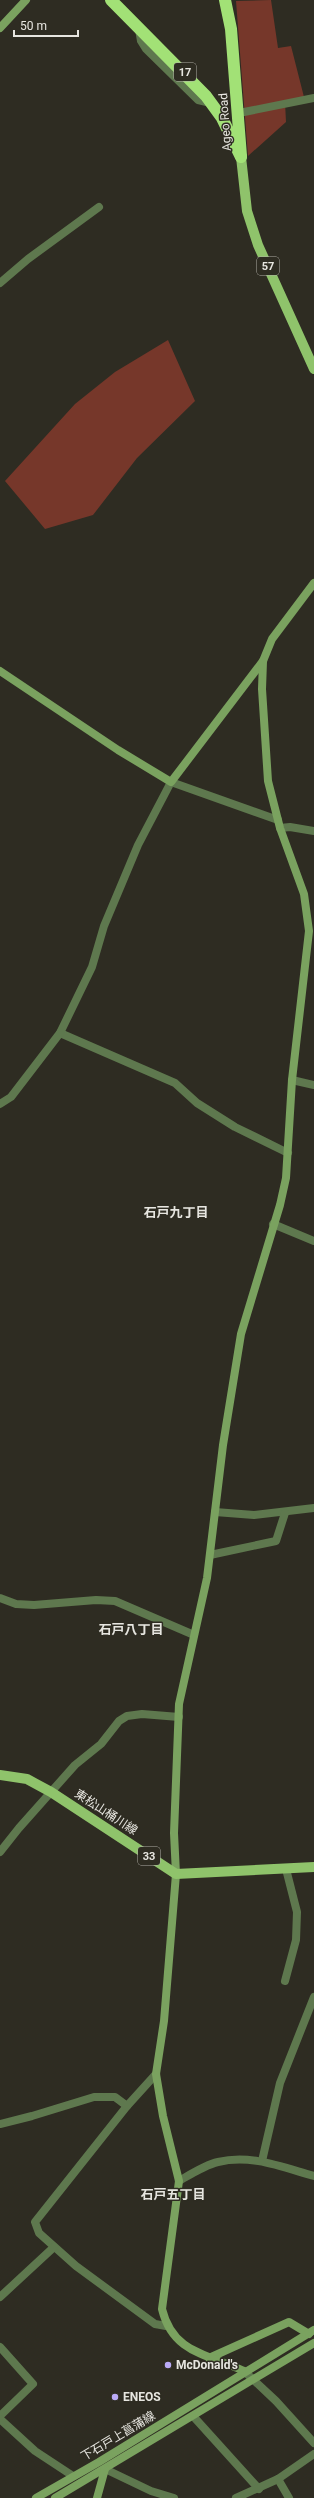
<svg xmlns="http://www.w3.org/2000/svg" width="314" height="2498" font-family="Roboto,'Noto Sans JP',sans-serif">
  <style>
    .green { fill: #76372a }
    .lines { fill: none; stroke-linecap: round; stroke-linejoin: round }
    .street { stroke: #5e784e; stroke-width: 8 }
    .secondary { stroke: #7aa25f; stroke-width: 8 }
    .primary { stroke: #8fc36b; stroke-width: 10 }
    .highway { stroke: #a2e176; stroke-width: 12 }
    .poi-dot { fill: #baaaf6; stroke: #2e2c22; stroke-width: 1.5 }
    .labels { text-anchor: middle; stroke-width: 3; stroke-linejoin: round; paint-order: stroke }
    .shield { fill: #2e2c22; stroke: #b0aea7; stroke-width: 1 }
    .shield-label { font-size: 11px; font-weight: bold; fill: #e7e6e0 }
    .street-label { font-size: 12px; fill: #e7e6e0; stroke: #2e2c22 }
    .poi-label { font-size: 12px; font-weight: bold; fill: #e7e6e0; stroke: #2e2c22; text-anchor: start }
    .neighbourhood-label { font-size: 13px; font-weight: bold; fill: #e7e6e0; stroke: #2e2c22 }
  </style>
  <rect width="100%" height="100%" fill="#2e2c22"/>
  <g class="green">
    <path d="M271,0L278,48L291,46L304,97L285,102L286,122L248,156L236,1Z"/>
    <path d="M168,340L195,401L137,458L93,515L45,529L5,481L75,404L115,372Z"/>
  </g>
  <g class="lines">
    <g class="street">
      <path d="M139,29L141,41L146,49L198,100L211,103"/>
      <path d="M239,113L314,98"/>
      <path d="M0,283L28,259L99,207"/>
      <path d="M280,828L290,827L314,831"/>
      <path d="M60,1033L175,1083L197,1103L235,1127L288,1153"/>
      <path d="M292,1080L314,1085"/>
      <path d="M0,1104L11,1097L60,1033L92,967L104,926L138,845L171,782L278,820"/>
      <path d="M273,1224L314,1241"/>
      <path d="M215,1512L254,1515L314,1508"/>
      <path d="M210,1555L276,1541L285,1513"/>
      <path d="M0,1598L16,1604L34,1605L96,1600L115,1601L194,1635"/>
      <path d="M0,1852L19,1828L75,1765L101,1744L119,1721L127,1716L142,1714L179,1717"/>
      <path d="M285,1981L296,1940L297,1912L286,1869"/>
      <path d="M156,2074L127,2106L35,2222L39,2233L76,2266L155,2324L166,2326"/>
      <path d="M0,2124L32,2116L94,2097H115L127,2106"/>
      <path d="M262,2161L280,2083L314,1997"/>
      <path d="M179,2181C191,2174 205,2165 218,2162C251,2154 282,2167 314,2176"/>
      <path d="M0,2297L54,2247"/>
      <path d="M0,2347L33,2384L0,2416"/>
      <path d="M244,2371L276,2401L314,2443"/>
      <path d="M193,2416L259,2489"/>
      <path d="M0,2419L35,2451L73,2476"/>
      <path d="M105,2469L151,2491L174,2498"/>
      <path d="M278,2479L289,2498"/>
      <path d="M236,2498L278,2479L314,2454"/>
    </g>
    <g class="secondary">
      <path d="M0,28L26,0"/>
      <path d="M0,671L118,750L171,782L263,661"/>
      <path d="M209,2358L289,2322L309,2334"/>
      <path d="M244,2371C208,2354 173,2354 162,2309L179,2181L163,2116L156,2074L164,2021L176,1874L174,1833L179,1704L207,1578L223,1445L241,1334L280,1205L286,1178L292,1080L309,931L304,894L280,828L268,781L262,689L263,661L272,639L314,583"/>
      <path d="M36,2498L99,2462L314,2330"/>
      <path d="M55,2498L314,2343"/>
      <path d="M97,2498L105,2469"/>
    </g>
    <g class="primary">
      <path d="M241,157L247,211L258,245L314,369"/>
      <path d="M0,1775L27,1779L51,1792L176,1874L314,1867"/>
    </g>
    <g class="highway">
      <path d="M111,0L206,96L222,118L241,157"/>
      <path d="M225,0L231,29L241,156"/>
    </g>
  </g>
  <g class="poi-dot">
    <circle cx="168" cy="2365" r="4"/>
    <circle cx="115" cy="2397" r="4"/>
  </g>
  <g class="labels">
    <g class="shield">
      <rect x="174" y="63" width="22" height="18" rx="3"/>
      <rect x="257" y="257" width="22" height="18" rx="3"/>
      <rect x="138" y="1847" width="22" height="18" rx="3"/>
    </g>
    <g class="shield-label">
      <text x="185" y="76">17</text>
      <text x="268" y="270">57</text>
      <text x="149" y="1860">33</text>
    </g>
    <g class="street-label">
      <text transform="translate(225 122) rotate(-94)" y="4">Ageo Road</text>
      <text transform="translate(106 1812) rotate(33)" y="4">東松山桶川線</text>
      <text transform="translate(118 2436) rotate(-31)" y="4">下石戸上菖蒲線</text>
    </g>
    <g class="poi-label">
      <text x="176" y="2369">McDonald's</text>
      <text x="123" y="2401">ENEOS</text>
    </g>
    <g class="neighbourhood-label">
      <text x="176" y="1217">石戸九丁目</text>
      <text x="131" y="1634">石戸八丁目</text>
      <text x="173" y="2199">石戸五丁目</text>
    </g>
  </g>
  <path d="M14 30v6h64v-6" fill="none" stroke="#e7e6e0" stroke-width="2"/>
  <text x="20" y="30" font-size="12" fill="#e7e6e0" stroke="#2e2c22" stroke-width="3" paint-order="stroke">50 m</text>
</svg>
